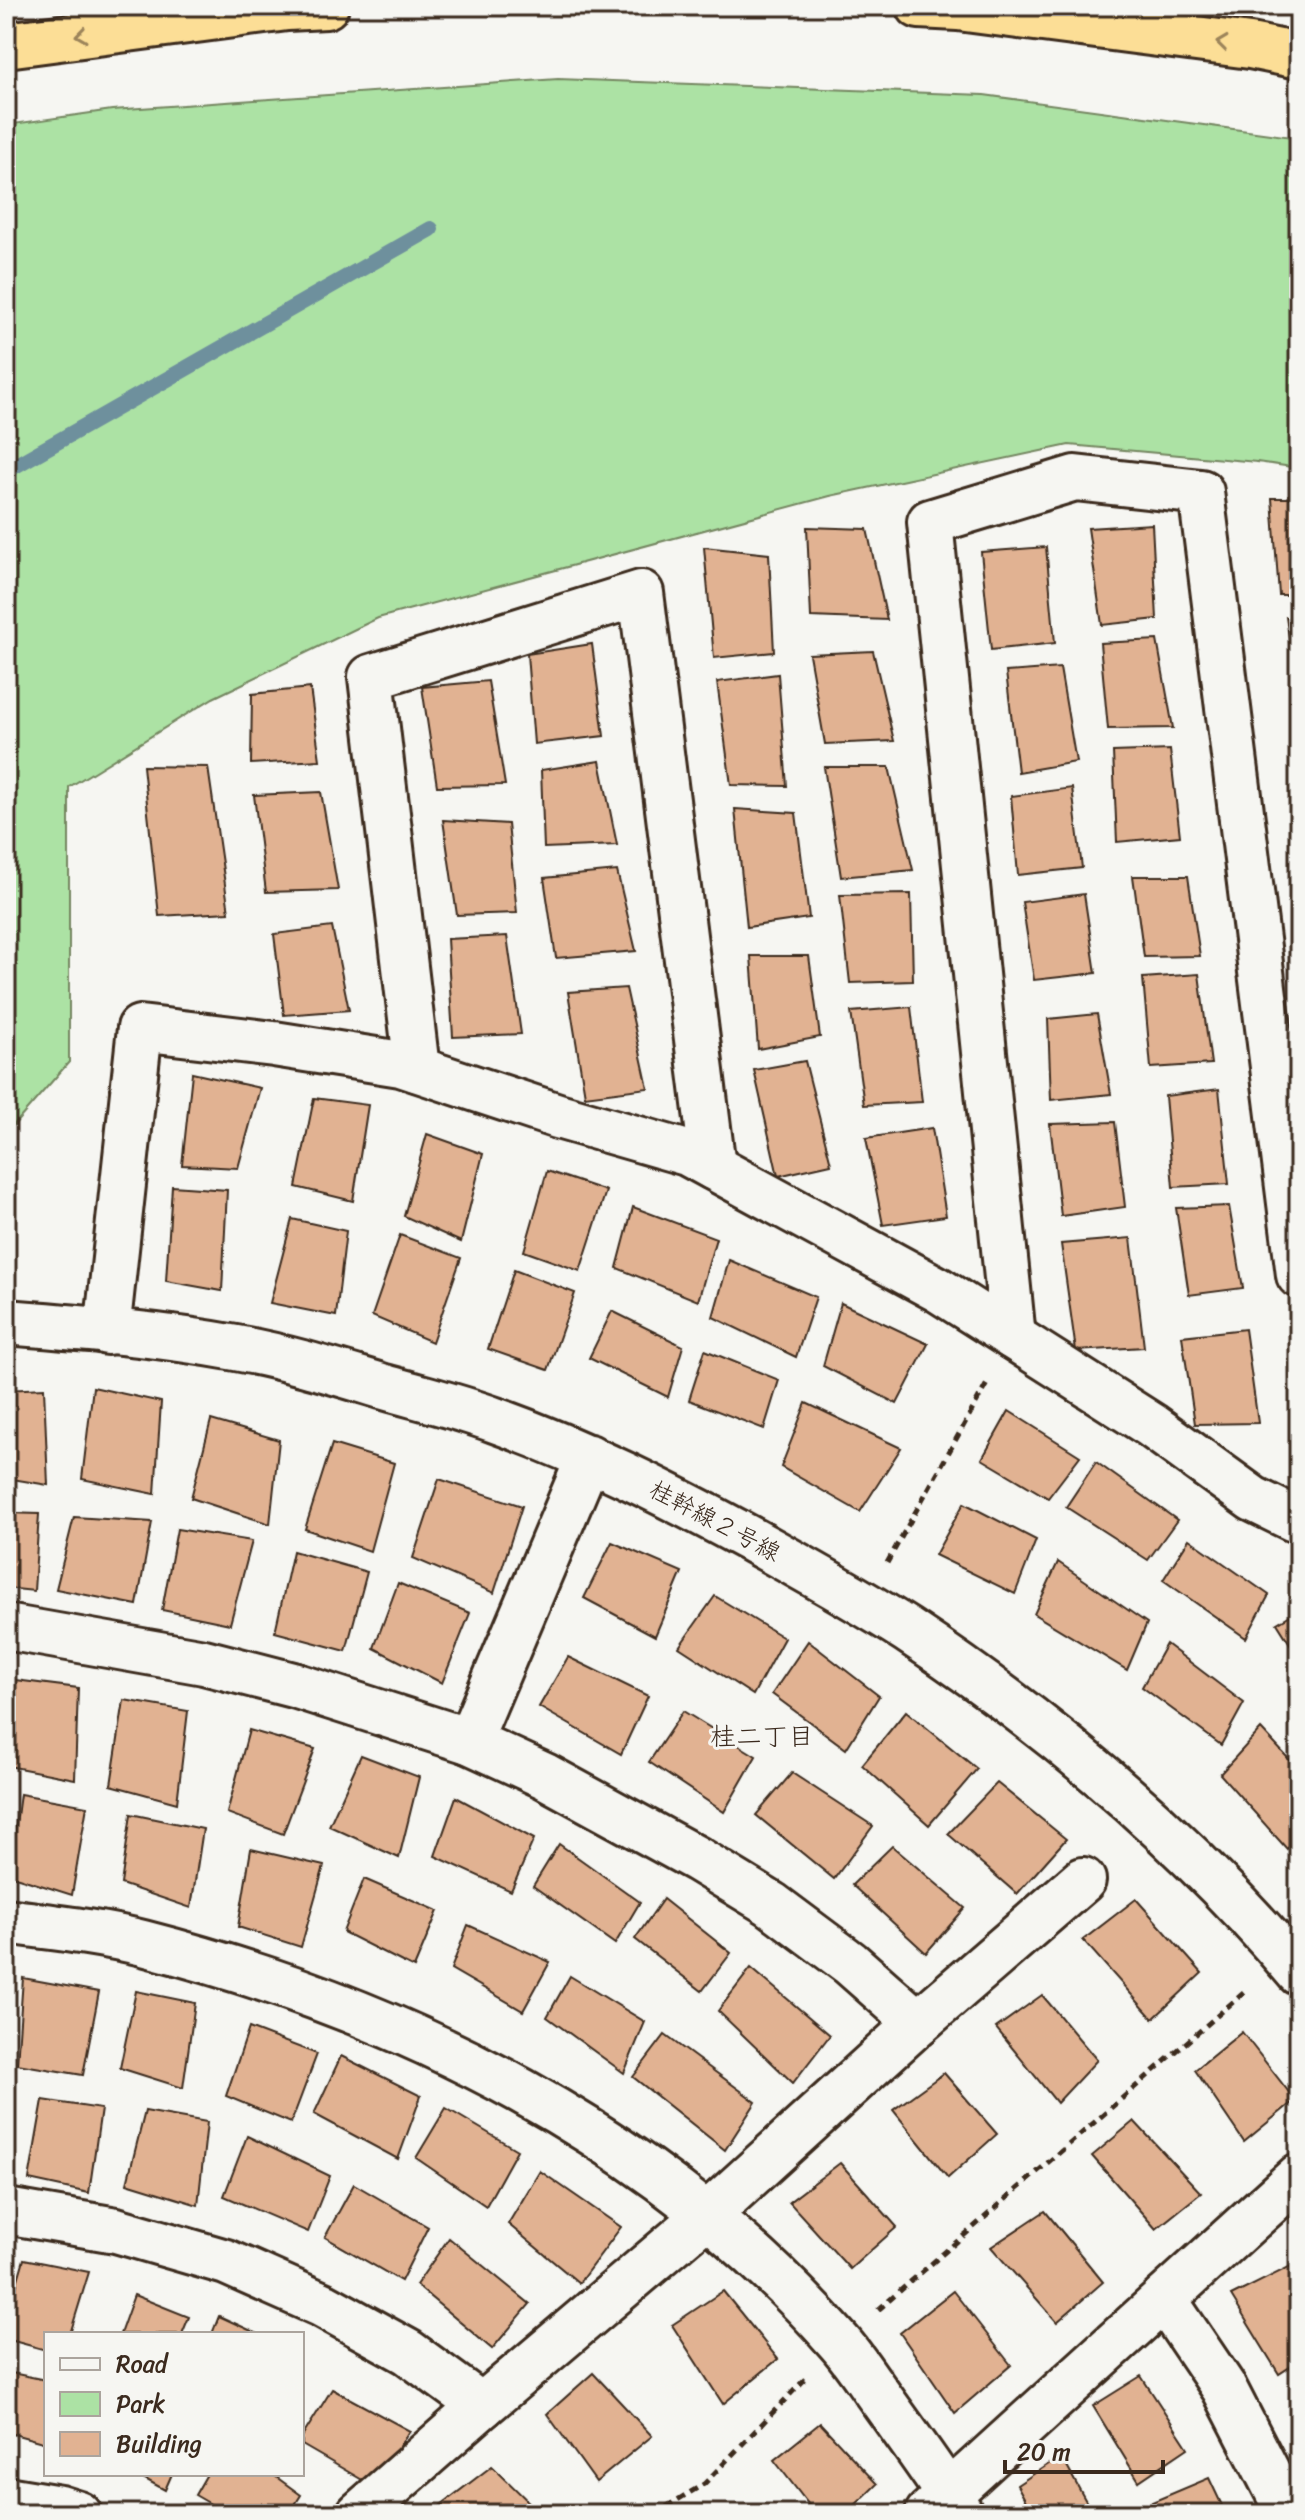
<svg xmlns="http://www.w3.org/2000/svg" width="1305" height="2520" font-family="Sriracha,'Klee One',sans-serif">
  <style>
    .green { fill: #ace2a4; stroke: #748661; stroke-width: 2 }
    .lines { fill: none; stroke-linecap: round; stroke-linejoin: round }
    .stream { stroke: #6e909d; stroke-width: 16 }
    .building { fill: #e1b292; stroke: #3b2a1e; stroke-width: 2 }
    .minor-casing { stroke: #3b2a1e; stroke-width: 50 }
    .tertiary-casing { stroke: #3b2a1e; stroke-width: 50 }
    .motorway-casing { stroke: #3b2a1e; stroke-width: 50 }
    .path { stroke: #3b2a1e; stroke-width: 5; stroke-dasharray: 8 6; stroke-linecap: butt }
    .minor { stroke: #f6f6f2; stroke-width: 44 }
    .tertiary { stroke: #f6f6f2; stroke-width: 44 }
    .motorway { stroke: #fcde96; stroke-width: 44 }
    .oneway { stroke: #9c845a }
    .labels { text-anchor: middle; stroke-width: 6; stroke-linejoin: round; paint-order: stroke }
    .street-label { font-size: 24px; fill: #3b2a1e; stroke: #f6f6f2 }
    .neighbourhood-label { font-size: 26px; fill: #3b2a1e; stroke: #f6f6f2 }
  </style>
  <rect width="100%" height="100%" fill="#f6f6f2"/>
  <filter id="ink" filterUnits="userSpaceOnUse"><feTurbulence type="fractalNoise" baseFrequency=".0125" numOctaves="2"/><feDisplacementMap in="SourceGraphic" scale="16" xChannelSelector="R" yChannelSelector="G"/><feConvolveMatrix kernelMatrix="1 2 1 2 8 2 1 2 1" color-interpolation-filters="sRGB"/></filter>
  <g filter="url(#ink)">
    <path class="green" d="M558,79L984,95L1299,138V468L1257,462L1069,445L830,496L378,618L213,698L69,787V1062L6,1134V125L112,110Z"/>
    <g class="lines">
      <path class="stream" d="M6,471L431,229"/>
    </g>
    <g class="building">
      <path d="M1272,498H1299V595H1279Z"/>
      <path d="M1152,524L1157,619L1102,625L1088,528Z"/>
      <path d="M807,527L867,529L887,620L811,617Z"/>
      <path d="M704,547L769,554L774,652L714,658Z"/>
      <path d="M1046,547L1055,643L991,650L981,552Z"/>
      <path d="M1286,617H1299V707Z"/>
      <path d="M1157,640L1173,728L1108,729L1100,643Z"/>
      <path d="M592,644L604,736L534,744L527,654Z"/>
      <path d="M873,651L894,741L825,744L809,654Z"/>
      <path d="M1060,668L1076,762L1018,772L1006,672Z"/>
      <path d="M778,674L787,786L731,785L717,682Z"/>
      <path d="M488,681L505,785L437,786L422,687Z"/>
      <path d="M310,688L320,760L251,764L252,694Z"/>
      <path d="M1170,750L1180,836L1117,842L1113,752Z"/>
      <path d="M600,761L617,845L544,848L541,770Z"/>
      <path d="M143,766L208,767L229,912L159,916Z"/>
      <path d="M824,767H889L913,870L841,877Z"/>
      <path d="M1072,788L1082,868L1018,875L1011,796Z"/>
      <path d="M321,792L338,890L266,892L254,795Z"/>
      <path d="M735,809L796,813L809,918L747,927Z"/>
      <path d="M443,820L508,824L517,913L457,915Z"/>
      <path d="M617,871L636,951L556,958L544,878Z"/>
      <path d="M1133,876H1188L1200,956L1144,957Z"/>
      <path d="M911,894L913,981L850,983L840,895Z"/>
      <path d="M1084,894L1096,973L1034,980L1022,902Z"/>
      <path d="M332,927L349,1010L284,1015L274,934Z"/>
      <path d="M507,936L521,1034L453,1037L447,939Z"/>
      <path d="M751,956H809L820,1037L758,1049Z"/>
      <path d="M1199,974L1211,1064L1151,1068L1143,978Z"/>
      <path d="M626,988L648,1088L585,1096L568,992Z"/>
      <path d="M911,1007L922,1102L864,1105L851,1012Z"/>
      <path d="M1097,1014L1111,1094L1051,1100L1048,1019Z"/>
      <path d="M805,1061L831,1164L778,1176L754,1070Z"/>
      <path d="M192,1073L260,1088L238,1168L182,1165Z"/>
      <path d="M1219,1089L1229,1184L1173,1187L1165,1096Z"/>
      <path d="M314,1098L368,1105L353,1201L296,1187Z"/>
      <path d="M1115,1122L1125,1207L1061,1216L1050,1124Z"/>
      <path d="M932,1128L946,1216L883,1225L866,1138Z"/>
      <path d="M427,1134L483,1154L461,1242L404,1216Z"/>
      <path d="M547,1171L606,1191L580,1271L524,1251Z"/>
      <path d="M172,1186L227,1190L222,1291L166,1281Z"/>
      <path d="M1229,1206L1243,1288L1189,1295L1176,1208Z"/>
      <path d="M633,1207L716,1238L698,1301L617,1268Z"/>
      <path d="M292,1219L346,1231L336,1316L270,1303Z"/>
      <path d="M400,1235L461,1258L432,1342L372,1316Z"/>
      <path d="M1131,1238L1144,1347L1076,1351L1061,1244Z"/>
      <path d="M729,1260L816,1297L796,1357L713,1317Z"/>
      <path d="M514,1270L575,1293L548,1370L488,1349Z"/>
      <path d="M841,1303L928,1344L897,1404L823,1366Z"/>
      <path d="M612,1311L683,1346L668,1397L589,1358Z"/>
      <path d="M1245,1329L1258,1423L1195,1424L1182,1336Z"/>
      <path d="M705,1350L779,1380L764,1429L689,1400Z"/>
      <path d="M93,1387L161,1402L155,1494L82,1479Z"/>
      <path d="M44,1388L48,1485L6,1478V1390Z"/>
      <path d="M806,1403L901,1448L860,1512L781,1467Z"/>
      <path d="M1009,1411L1080,1456L1048,1498L982,1459Z"/>
      <path d="M211,1420L279,1440L270,1524L191,1498Z"/>
      <path d="M332,1444L394,1463L370,1551L305,1529Z"/>
      <path d="M1096,1462L1177,1520L1148,1560L1066,1507Z"/>
      <path d="M439,1479L522,1506L494,1593L413,1558Z"/>
      <path d="M964,1503L1036,1540L1015,1594L935,1555Z"/>
      <path d="M6,1513L39,1514L34,1591L6,1588Z"/>
      <path d="M74,1517L152,1522L137,1605L56,1589Z"/>
      <path d="M177,1529L252,1541L230,1624L162,1610Z"/>
      <path d="M1189,1539L1269,1595L1246,1638L1163,1580Z"/>
      <path d="M612,1542L682,1572L655,1636L584,1598Z"/>
      <path d="M293,1551L367,1572L346,1651L275,1632Z"/>
      <path d="M1058,1562L1147,1623L1127,1670L1034,1614Z"/>
      <path d="M398,1583L470,1613L442,1683L374,1648Z"/>
      <path d="M715,1596L784,1638L753,1695L679,1647Z"/>
      <path d="M1299,1610V1658L1277,1623Z"/>
      <path d="M808,1641L879,1696L846,1749L772,1694Z"/>
      <path d="M1166,1644L1244,1703L1221,1745L1142,1687Z"/>
      <path d="M568,1657L648,1696L621,1754L539,1707Z"/>
      <path d="M15,1680L78,1688L75,1779L8,1766Z"/>
      <path d="M124,1700L188,1711L177,1803L111,1785Z"/>
      <path d="M683,1711L756,1756L724,1812L649,1762Z"/>
      <path d="M906,1711L977,1769L929,1825L862,1765Z"/>
      <path d="M1261,1729L1299,1770V1837L1287,1849L1220,1774Z"/>
      <path d="M249,1730L315,1749L283,1834L227,1813Z"/>
      <path d="M361,1755L419,1777L399,1858L329,1826Z"/>
      <path d="M792,1773L873,1826L834,1879L756,1815Z"/>
      <path d="M997,1783L1066,1839L1017,1894L948,1834Z"/>
      <path d="M20,1794L87,1806L72,1895L9,1875Z"/>
      <path d="M456,1797L534,1839L511,1891L435,1856Z"/>
      <path d="M131,1814L203,1829L191,1908L121,1884Z"/>
      <path d="M559,1844L640,1902L615,1944L533,1886Z"/>
      <path d="M892,1846L965,1908L926,1953L852,1885Z"/>
      <path d="M251,1849L324,1866L301,1947L238,1927Z"/>
      <path d="M364,1879L438,1911L414,1968L343,1932Z"/>
      <path d="M663,1899L731,1953L702,1991L635,1939Z"/>
      <path d="M1136,1899L1202,1973L1153,2019L1083,1940Z"/>
      <path d="M468,1925L550,1962L523,2011L451,1969Z"/>
      <path d="M751,1968L830,2035L793,2083L718,2011Z"/>
      <path d="M570,1976L645,2022L624,2073L547,2017Z"/>
      <path d="M23,1978L99,1992L83,2075L17,2064Z"/>
      <path d="M136,1991L195,2003L183,2088L120,2068Z"/>
      <path d="M1042,1995L1097,2060L1057,2103L996,2028Z"/>
      <path d="M249,2028L317,2054L291,2123L226,2096Z"/>
      <path d="M1242,2032L1295,2100L1244,2142L1195,2070Z"/>
      <path d="M665,2035L756,2102L725,2150L633,2077Z"/>
      <path d="M341,2056L421,2096L398,2159L314,2114Z"/>
      <path d="M944,2073L997,2134L948,2178L893,2110Z"/>
      <path d="M43,2100L101,2109L89,2193L29,2180Z"/>
      <path d="M446,2108L517,2150L486,2206L416,2158Z"/>
      <path d="M145,2111L207,2122L198,2205L127,2183Z"/>
      <path d="M1134,2121L1201,2193L1156,2229L1092,2156Z"/>
      <path d="M247,2136L330,2176L308,2232L224,2196Z"/>
      <path d="M840,2163L897,2227L850,2269L789,2202Z"/>
      <path d="M540,2171L621,2227L579,2283L508,2224Z"/>
      <path d="M354,2184L428,2227L401,2281L325,2237Z"/>
      <path d="M1045,2211L1103,2282L1057,2322L991,2247Z"/>
      <path d="M449,2238L530,2304L492,2349L416,2285Z"/>
      <path d="M24,2259L89,2272L70,2334H46V2350L6,2339V2321Z"/>
      <path d="M1291,2266L1299,2280V2361L1279,2374L1231,2296Z"/>
      <path d="M723,2291L778,2359L723,2404L672,2325Z"/>
      <path d="M953,2291L1011,2365L955,2413L900,2333Z"/>
      <path d="M134,2295L189,2317L182,2334H120Z"/>
      <path d="M219,2316L258,2334H212Z"/>
      <path d="M7,2372L46,2380V2443L6,2432Z"/>
      <path d="M593,2373L652,2436L596,2482L547,2414Z"/>
      <path d="M1141,2376L1188,2448L1139,2481L1093,2406Z"/>
      <path d="M332,2389L410,2431L371,2485L302,2445V2437Z"/>
      <path d="M820,2423L877,2484L846,2514H816L774,2460Z"/>
      <path d="M1061,2456L1093,2514H1033L1017,2485Z"/>
      <path d="M492,2466L541,2514H449L441,2505Z"/>
      <path d="M136,2474H172L165,2490Z"/>
      <path d="M207,2474H272L301,2495L289,2514H228L195,2495Z"/>
      <path d="M1209,2478L1226,2514H1157L1152,2502Z"/>
    </g>
    <g class="lines">
      <defs>
        <g id="minor">
          <path d="M417,1069L371,677L641,593L713,1167"/>
          <path d="M107,1332L140,1028L274,1044L401,1064L558,1116L687,1153L939,1290L1151,1425L1253,1499L1294,1519H1299"/>
          <path d="M1013,1337L930,522L1075,478L1201,492L1299,1275"/>
          <path d="M6,1627L204,1662L297,1686L469,1741L545,1776L697,1859L771,1904L850,1963L918,2023"/>
          <path d="M469,1741L589,1457"/>
          <path d="M6,1921C51,1927 99,1932 143,1943C404,2010 659,2137 839,2342C855,2360 868,2381 882,2400C909,2438 937,2475 961,2514"/>
          <path d="M6,2211L116,2230L226,2262L323,2305L408,2352L482,2406"/>
          <path d="M1164,2299L1224,2388L1289,2514"/>
          <path d="M6,2499L60,2508L79,2514"/>
          <path d="M928,2513L1299,2176"/>
          <path d="M359,2514L482,2406L707,2215L918,2023L1083,1880"/>
        </g>
        <path id="tertiary" d="M6,1322C82,1328 161,1334 236,1348C287,1357 338,1373 388,1388C423,1398 460,1407 495,1420C584,1452 669,1495 752,1540C804,1569 857,1598 907,1630C1052,1726 1187,1841 1299,1973"/>
        <g id="motorway">
          <path d="M919,6L958,8L1250,46L1299,56"/>
          <path d="M6,45L287,8L326,6"/>
        </g>
      </defs>
      <use href="#minor" class="minor-casing"/>
      <use href="#tertiary" class="tertiary-casing"/>
      <use href="#motorway" class="motorway-casing"/>
      <g class="path">
        <path d="M887,1563L989,1380"/>
        <path d="M878,2310L1248,1989"/>
        <path d="M654,2514L704,2484L807,2377"/>
      </g>
      <use href="#minor" class="minor"/>
      <use href="#tertiary" class="tertiary"/>
      <use href="#motorway" class="motorway"/>
    </g>
    <defs><path id="oneway-chevron" d="M-2-3.5L2.5 0L-2 3.5" fill="none" stroke-width="1.6" stroke-linecap="round" stroke-linejoin="round" transform="scale(2)"/></defs>
    <g class="oneway">
      <use href="#oneway-chevron" transform="translate(81 35) rotate(172)"/>
      <use href="#oneway-chevron" transform="translate(1222 43) rotate(-173)"/>
    </g>
  </g>
  <g class="labels">
    <g class="street-label">
      <text transform="translate(715 1521) rotate(28)" y="8">桂幹線２号線</text>
    </g>
    <g class="neighbourhood-label">
      <text x="762" y="1745">桂二丁目</text>
    </g>
  </g>
  <rect width="1305" height="2520" fill="none" stroke="#f6f6f2" stroke-width="32"/>
  <rect x="16" y="16" width="1273" height="2488" fill="none" stroke="#3b2a1e" stroke-width="3" filter="url(#ink)"/>
  <rect x="44" y="2332" width="260" height="144" fill="#f6f6f2" stroke="#aba49d" stroke-width="2"/>
  <rect x="60" y="2358" width="40" height="12" fill="#f6f6f2" stroke="#aba49d" stroke-width="2"/>
  <text x="116" y="2372" font-size="24" fill="#3b2a1e">Road</text>
  <rect x="60" y="2392" width="40" height="24" fill="#ace2a4" stroke="#aba49d" stroke-width="2"/>
  <text x="116" y="2412" font-size="24" fill="#3b2a1e">Park</text>
  <rect x="60" y="2432" width="40" height="24" fill="#e1b292" stroke="#aba49d" stroke-width="2"/>
  <text x="116" y="2452" font-size="24" fill="#3b2a1e">Building</text>
  <path d="M1005 2460v12h158v-12" fill="none" stroke="#3b2a1e" stroke-width="4"/>
  <text x="1017" y="2460" font-size="24" fill="#3b2a1e" stroke="#f6f6f2" stroke-width="6" paint-order="stroke">20 m</text>
</svg>
